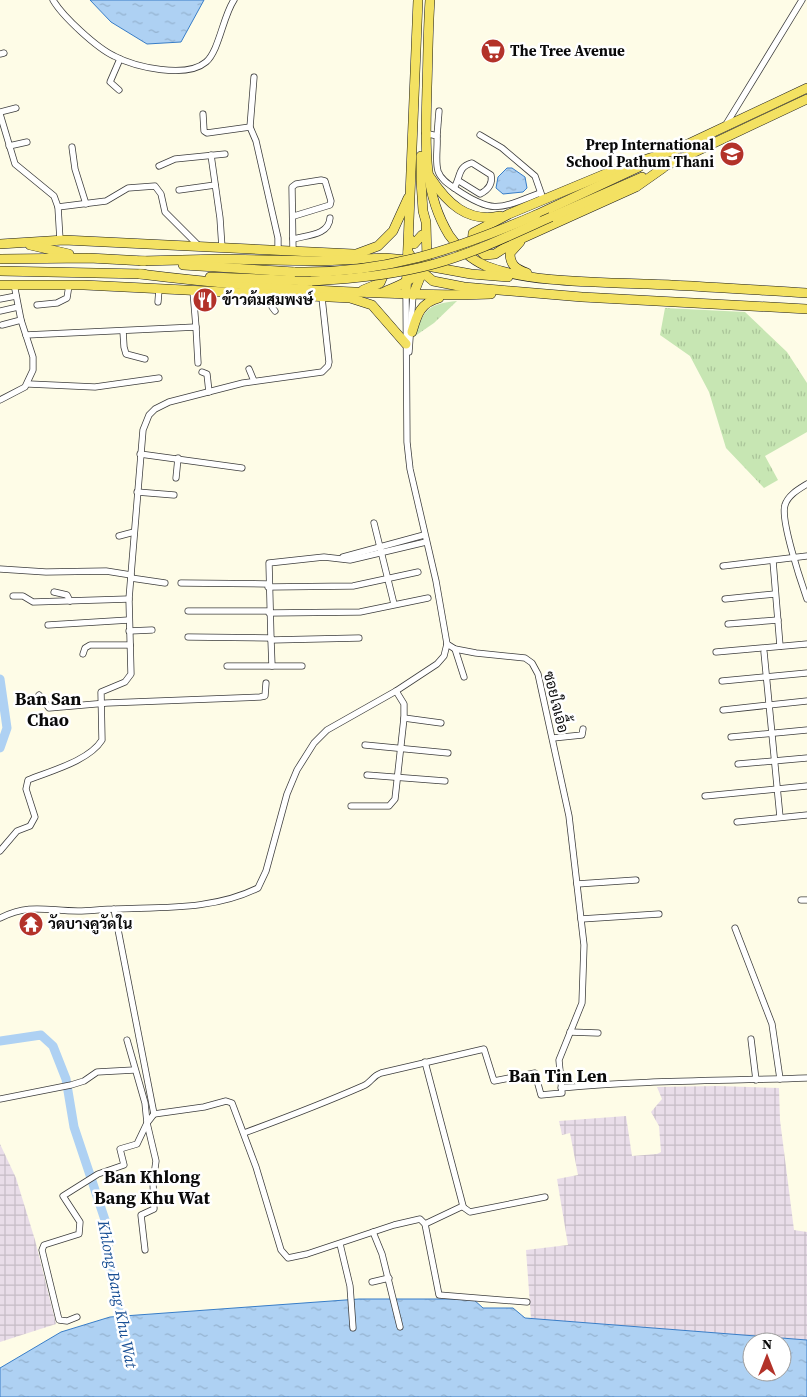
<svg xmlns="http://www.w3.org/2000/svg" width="807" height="1397" font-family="'Source Serif 4',Sarabun,serif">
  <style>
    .industrial { fill: url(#industrial-grid) }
    .grass { fill: url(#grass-tufts) }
    .water { fill: url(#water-ripples); stroke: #387dc7; fill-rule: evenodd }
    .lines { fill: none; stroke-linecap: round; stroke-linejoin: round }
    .river { stroke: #aed1f3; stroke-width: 9 }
    .minor-casing { stroke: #3d3d3d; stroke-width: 7 }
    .primary-casing { stroke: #1b1b1b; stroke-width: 10 }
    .minor { stroke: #fff; stroke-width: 5.5 }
    .primary { stroke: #f3e162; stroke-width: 9 }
    .primary-bridge-casing { stroke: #1b1b1b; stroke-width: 10; stroke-linecap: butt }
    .primary-bridge { stroke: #f3e162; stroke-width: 9 }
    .labels { text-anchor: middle; stroke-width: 5; stroke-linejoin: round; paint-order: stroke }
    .poi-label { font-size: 15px; font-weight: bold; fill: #0a0a0a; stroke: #fff; text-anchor: start }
    .street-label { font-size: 15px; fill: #0a0a0a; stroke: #fff }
    .water-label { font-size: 16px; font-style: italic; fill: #1a5095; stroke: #fff }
    .quarter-label { font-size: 18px; font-weight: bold; fill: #0a0a0a; stroke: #fff }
  </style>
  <defs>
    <pattern id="industrial-grid" width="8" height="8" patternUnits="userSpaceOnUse" patternTransform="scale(1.25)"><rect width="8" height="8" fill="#e9dde9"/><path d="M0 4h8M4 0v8" fill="none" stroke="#c6bcc6"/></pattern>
    <pattern id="grass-tufts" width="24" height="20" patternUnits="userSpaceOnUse" patternTransform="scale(1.25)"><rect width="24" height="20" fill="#c7e6b3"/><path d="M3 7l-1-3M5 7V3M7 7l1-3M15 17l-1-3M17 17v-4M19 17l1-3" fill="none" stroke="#aac499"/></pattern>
    <pattern id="water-ripples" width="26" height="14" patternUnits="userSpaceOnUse" patternTransform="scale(1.25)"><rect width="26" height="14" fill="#aed1f3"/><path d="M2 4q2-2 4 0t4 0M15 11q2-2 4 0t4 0" fill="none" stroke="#94b2cf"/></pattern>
  </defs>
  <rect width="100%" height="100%" fill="#fefce7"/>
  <g class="industrial">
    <path d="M718,1086L779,1088L780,1120L794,1230L807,1232V1342H782L531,1319L526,1250L568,1245L557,1179L578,1175L570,1133L562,1135L559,1121L626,1116L632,1156L657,1154L661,1152L659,1126L651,1112L662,1099L657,1087Z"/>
    <path d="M0,1144L16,1178L35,1240L56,1324L0,1342Z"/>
  </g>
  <g class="grass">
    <path d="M457,301L434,323L415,336C424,309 428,304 457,301Z"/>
    <path d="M665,308L745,312L787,352L807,383V432L765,456L778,480L764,488L726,448L709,392L690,356L660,335Z"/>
  </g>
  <g class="water">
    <path d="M90,0H204L181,42L147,44L111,22Z"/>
    <path d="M507,168H512L525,177L527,188L523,192L503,194L496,188L498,177Z"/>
    <path d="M359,1299H473L483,1308H513L525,1318L807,1340V1397H0V1368L61,1332L110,1317ZM752,1342H782V1372H752Z"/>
  </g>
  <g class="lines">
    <g class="river">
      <path d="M0,679L7,728L0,748"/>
      <path d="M0,1041L41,1035L53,1046L66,1079L74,1127L106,1223L111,1275L123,1328"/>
    </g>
    <defs>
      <g id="minor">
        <path d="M53,0C63,17 97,48 114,56C135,67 186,79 206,62C219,51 223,16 234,0"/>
        <path d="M0,54L4,53"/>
        <path d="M254,77L250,127L256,141L278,238V251"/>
        <path d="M119,90L110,82L120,59"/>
        <path d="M0,112L16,108"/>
        <path d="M0,114L15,164L54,196L58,207L60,240"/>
        <path d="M203,114L204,131L207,133L250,127"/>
        <path d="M725,126L802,0"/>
        <path d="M425,133L437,136C438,147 435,161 438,171C441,180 450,185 457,190C494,215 501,208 540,193"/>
        <path d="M480,135L502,148L535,176L542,196"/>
        <path d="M437,136L439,111"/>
        <path d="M9,146L27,142"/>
        <path d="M72,147L75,169L86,204"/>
        <path d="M211,155L220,218L222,248"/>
        <path d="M159,166L175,159L225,154"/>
        <path d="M454,188C461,177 457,167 472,163L491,175C493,184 488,190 480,194L459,181"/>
        <path d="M179,190L215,185"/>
        <path d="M58,207L106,201L128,188L155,186L161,194L165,212L200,247"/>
        <path d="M293,239C308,235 329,235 330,218"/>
        <path d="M293,252L292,187L296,184L321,180L325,181L331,201L330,205L294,216"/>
        <path d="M193,291L196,327"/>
        <path d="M270,295L272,307L275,311"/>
        <path d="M0,299L16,296"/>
        <path d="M158,302L159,289"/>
        <path d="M37,305L57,303L67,298L69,285"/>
        <path d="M0,311L18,307"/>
        <path d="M2,325L21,320"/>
        <path d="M123,331L124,347L126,354L145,359"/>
        <path d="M26,335L196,327L198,363"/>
        <path d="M409,352L413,295"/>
        <path d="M249,369L254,381"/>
        <path d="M202,372L207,374L209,392"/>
        <path d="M29,384L95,387L159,378"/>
        <path d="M0,400L25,387L33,370V357L21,320L14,284"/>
        <path d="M140,454L242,468"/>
        <path d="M176,478L178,458"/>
        <path d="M807,484C799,489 788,495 785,505C780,519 801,582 807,599"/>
        <path d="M137,492L174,495"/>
        <path d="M374,523L394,604"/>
        <path d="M119,536L134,532"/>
        <path d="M343,557L424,535"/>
        <path d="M773,561L780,646"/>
        <path d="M723,566L807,556"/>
        <path d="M0,569L46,572L106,571L131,575"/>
        <path d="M131,578L165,583"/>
        <path d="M181,583L268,584"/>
        <path d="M268,587L353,586L418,572"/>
        <path d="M54,592L67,595L70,601"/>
        <path d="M13,596H23L33,602L129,599"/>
        <path d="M725,599L775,594"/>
        <path d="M188,611H269"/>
        <path d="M269,613L360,612L428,598"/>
        <path d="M728,624L778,620"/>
        <path d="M48,625L129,620"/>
        <path d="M129,631L152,630"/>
        <path d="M188,637L271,638"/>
        <path d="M359,638L271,640L269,563L324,557L350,560L426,542"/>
        <path d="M455,649L464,677"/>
        <path d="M716,652L807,644"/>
        <path d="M764,652L780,817"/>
        <path d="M83,654L85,648L90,645H130"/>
        <path d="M227,666H272L271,640"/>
        <path d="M272,666H302"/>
        <path d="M722,681L807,673"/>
        <path d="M39,695L49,708L107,703L260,697L265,696L266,683"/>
        <path d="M723,710L807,701"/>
        <path d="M404,718L441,723"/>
        <path d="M731,737L807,730"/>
        <path d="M553,738L582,735L583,729"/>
        <path d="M365,745L448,753"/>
        <path d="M738,764L807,758"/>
        <path d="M367,775L445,781"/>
        <path d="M705,796L807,786"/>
        <path d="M351,806H389L395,799L404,718V704L396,691"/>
        <path d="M737,822L807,815"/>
        <path d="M0,851L17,831L30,826L35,817L26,789L28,780C50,771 89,761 102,740L101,692L125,682L131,674L129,599L143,430L149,415L155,409L169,402L243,383L322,372L328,366L329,362L322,298"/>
        <path d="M577,884L636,880"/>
        <path d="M801,900H807"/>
        <path d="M114,909L154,1114L147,1123L156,1161L153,1182L154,1209L141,1215L145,1250"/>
        <path d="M0,918C31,903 47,911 78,911C91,911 103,909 116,909C164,907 214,910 258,888L266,871L287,794L297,770L314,743L327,730L396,691L437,664L444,656L447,644"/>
        <path d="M581,919L659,914"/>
        <path d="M735,928L772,1024L780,1079"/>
        <path d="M570,1032L598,1033"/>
        <path d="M751,1039L756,1080"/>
        <path d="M561,1088C643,1080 725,1081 807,1078"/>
        <path d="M0,1099L71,1085L84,1081L97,1072L134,1070"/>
        <path d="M154,1114L204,1107L226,1101L232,1103L256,1167L281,1250L288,1258L307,1254L394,1225L420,1219L425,1224L439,1295L527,1302"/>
        <path d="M244,1133C285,1118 324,1103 363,1086C371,1083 372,1076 381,1073L484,1049L494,1081L535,1073L541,1095L562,1093L559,1060L582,1003L584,945L569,816L538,674L532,663L525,658L476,653L455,649L447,644L436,581L410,469L407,442L406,294"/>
        <path d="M463,1207L470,1212L545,1197"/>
        <path d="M425,1224L463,1206L425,1062"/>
        <path d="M373,1232L382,1254L400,1327"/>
        <path d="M340,1244L350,1286L353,1328"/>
        <path d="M372,1282L389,1278"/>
        <path d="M77,1317L67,1321L59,1320L42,1250L44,1245L79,1234L80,1222L63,1196L98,1174L124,1165L120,1149L137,1144L147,1123L145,1103L127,1040"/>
      </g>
      <g id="primary">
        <path d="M430,0C428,29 428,58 427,87C426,138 421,189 449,235C458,248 472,260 486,266C528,283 602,282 648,284C701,286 754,290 807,293"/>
        <path d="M671,152L807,88"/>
        <path d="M663,168L636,187L512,243L495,254L485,255L472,244L473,233L509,214L622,167L675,150"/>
        <path d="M659,169L807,99"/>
        <path d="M430,177C447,203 467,223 500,216"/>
        <path d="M536,215L639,167"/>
        <path d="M551,217L642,177"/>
        <path d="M409,238L414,244L422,235"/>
        <path d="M520,242L510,253C510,265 516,269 527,273"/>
        <path d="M0,244L64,240L354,254"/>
        <path d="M30,245L69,254"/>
        <path d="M408,252L420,270L433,281L464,287L582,297L807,309"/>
        <path d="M351,256L378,246L393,231L408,198"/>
        <path d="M0,259L89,258L145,261"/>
        <path d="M141,261L222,259L321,261L385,258L407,260"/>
        <path d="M183,265L295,272"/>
        <path d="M427,266L471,274L508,277"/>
        <path d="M0,271L144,274"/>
        <path d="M140,274C220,284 300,290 380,293C417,294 454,296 491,294"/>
        <path d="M210,277L312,281"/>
        <path d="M0,285H84L350,298L372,305L406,344"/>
        <path d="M363,290L380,283L384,274L383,268"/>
        <path d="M384,292C397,286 415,281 421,266"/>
        <path d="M406,294L418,0"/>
        <path d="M413,295L427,260L426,222L423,211L421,181V156"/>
        <path d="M412,332C417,315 420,303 439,298"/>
      </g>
    </defs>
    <use href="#minor" class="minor-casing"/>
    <use href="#primary" class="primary-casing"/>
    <use href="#minor" class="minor"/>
    <use href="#primary" class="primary"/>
    <defs>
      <g id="primary-bridge">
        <path d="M295,272C384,274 455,250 536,215"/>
        <path d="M312,281C353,279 394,275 434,264C474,253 513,234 551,217"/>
      </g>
    </defs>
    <use href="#primary-bridge" class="primary-bridge-casing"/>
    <use href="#primary-bridge" class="primary-bridge"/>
  </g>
  <defs>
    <symbol id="supermarket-disc" viewBox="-11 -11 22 22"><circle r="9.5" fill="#b33229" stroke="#fff"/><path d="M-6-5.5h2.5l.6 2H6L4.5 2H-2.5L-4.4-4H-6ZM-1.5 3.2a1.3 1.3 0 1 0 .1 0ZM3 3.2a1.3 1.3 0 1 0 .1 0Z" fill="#fff"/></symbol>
    <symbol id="school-disc" viewBox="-11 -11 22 22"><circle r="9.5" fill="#b33229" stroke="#fff"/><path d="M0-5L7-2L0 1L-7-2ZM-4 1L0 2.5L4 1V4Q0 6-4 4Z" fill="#fff"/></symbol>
    <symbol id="restaurant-disc" viewBox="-11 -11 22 22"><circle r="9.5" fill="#b33229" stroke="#fff"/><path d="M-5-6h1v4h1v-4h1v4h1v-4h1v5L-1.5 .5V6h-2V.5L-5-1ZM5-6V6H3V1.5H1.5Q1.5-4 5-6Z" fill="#fff"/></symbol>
    <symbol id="temple-disc" viewBox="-11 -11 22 22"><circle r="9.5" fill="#b33229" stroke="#fff"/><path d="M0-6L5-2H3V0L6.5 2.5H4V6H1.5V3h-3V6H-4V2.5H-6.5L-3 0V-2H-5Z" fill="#fff"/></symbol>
  </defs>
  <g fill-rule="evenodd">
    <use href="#supermarket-disc" x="479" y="37" width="28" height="28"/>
    <use href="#school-disc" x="718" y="140" width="28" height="28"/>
    <use href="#restaurant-disc" x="191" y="286" width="28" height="28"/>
    <use href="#temple-disc" x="17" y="910" width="28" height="28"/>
  </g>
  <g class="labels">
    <g class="poi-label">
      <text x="510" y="56">The Tree Avenue</text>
      <text x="714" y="150" text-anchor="end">Prep International<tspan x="714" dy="17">School Pathum Thani</tspan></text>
      <text x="222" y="305">ข้าวต้มสมพงษ์</text>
      <text x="48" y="929">วัดบางคูวัดใน</text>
    </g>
    <g class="street-label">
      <text transform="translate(556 702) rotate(76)" y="5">ซอยใจเอื้อ</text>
    </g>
    <g class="water-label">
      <text transform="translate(118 1294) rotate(79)" y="6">Khlong Bang Khu Wat</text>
    </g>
    <g class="quarter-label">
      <text x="48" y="705">Ban San<tspan x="48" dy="21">Chao</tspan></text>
      <text x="558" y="1082">Ban Tin Len</text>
      <text x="152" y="1183">Ban Khlong<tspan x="152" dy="21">Bang Khu Wat</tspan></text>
    </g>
  </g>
  <g transform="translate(767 1357)"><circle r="24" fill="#ffffff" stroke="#9d9d9d"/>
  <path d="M0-4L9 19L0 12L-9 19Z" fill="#b33229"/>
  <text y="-8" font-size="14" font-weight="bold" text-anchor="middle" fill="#0a0a0a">N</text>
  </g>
</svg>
